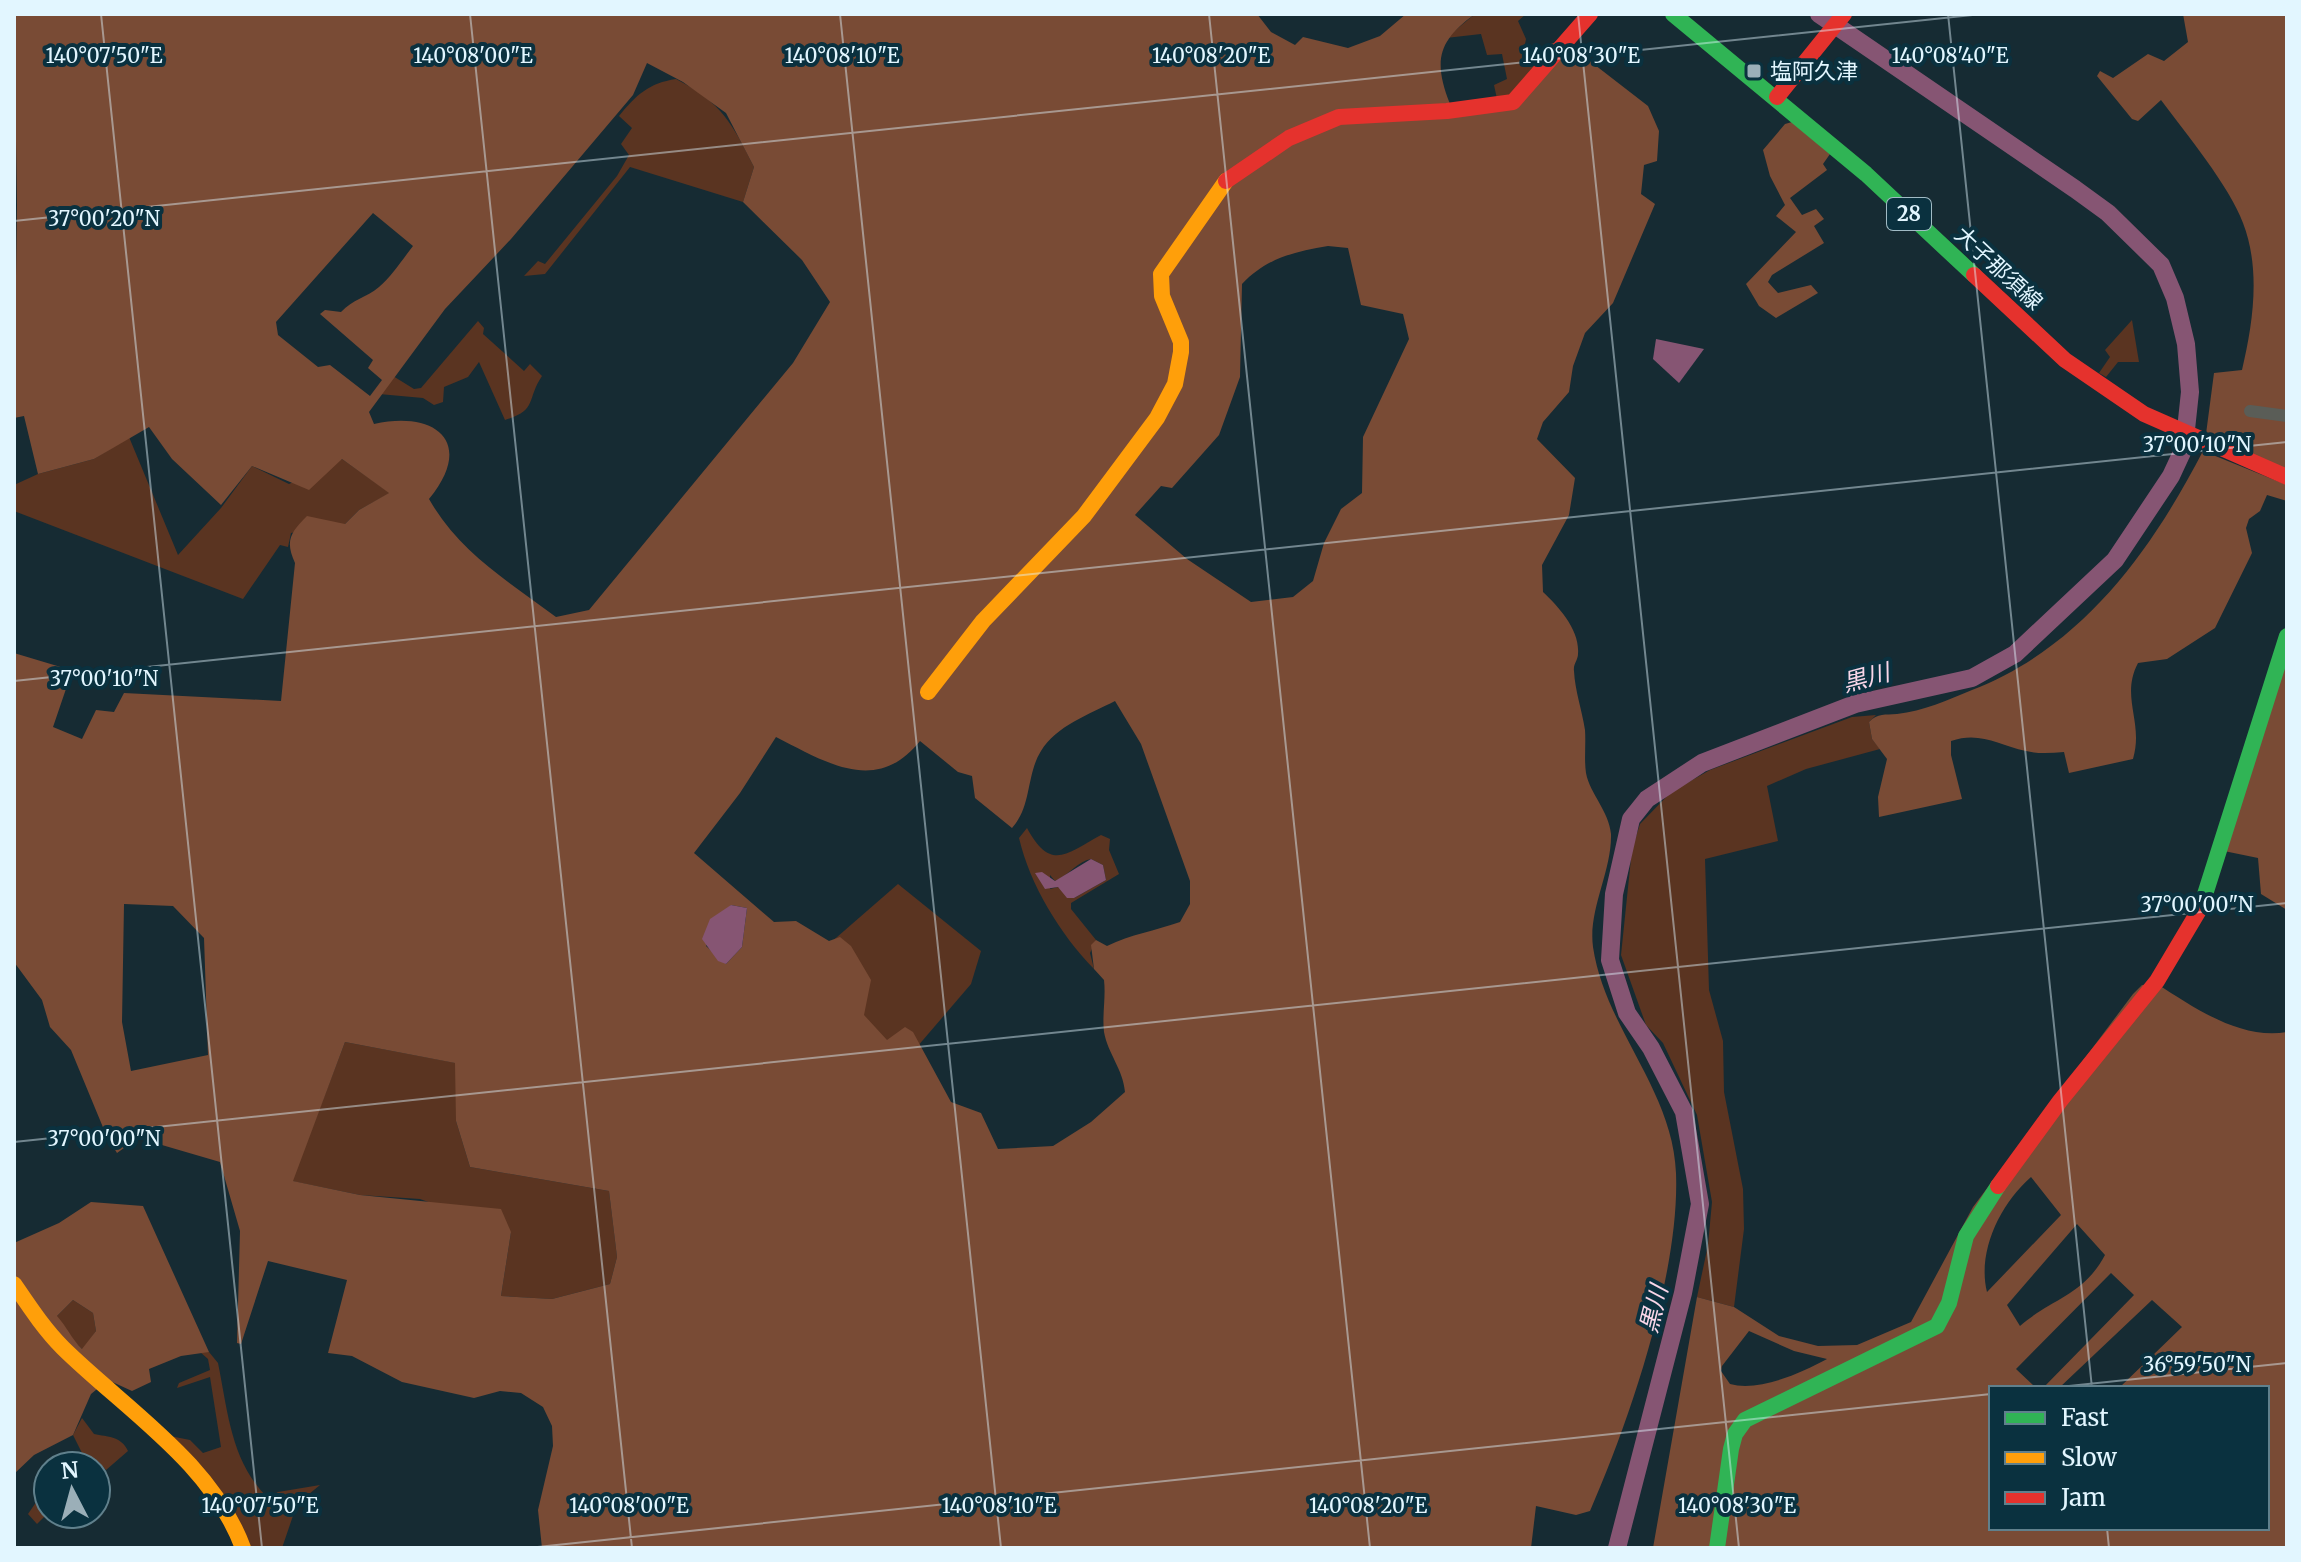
<svg xmlns="http://www.w3.org/2000/svg" width="2301" height="1562" font-family="Merriweather,'Noto Sans JP',serif">
  <style>
    .green { fill: #5a3421; fill-rule: evenodd }
    .forest { fill: #794b35; fill-rule: evenodd }
    .water { fill: #865573 }
    .lines { fill: none; stroke-linecap: round; stroke-linejoin: round }
    .river { stroke: #865573; stroke-width: 18 }
    .street { stroke: #5a5d57; stroke-width: 12 }
    .fast { stroke: #30b455; stroke-width: 16 }
    .slow { stroke: #ff9f0a; stroke-width: 16 }
    .jam { stroke: #e5322d; stroke-width: 16 }
    .ticks { fill: none; stroke: #e2f6ff; stroke-width: 2; stroke-opacity: 0.45 }
    .poi-dot { fill: #9bafb8; stroke: #0a313f; stroke-width: 3 }
    .labels { text-anchor: middle; stroke-width: 8; stroke-linejoin: round; paint-order: stroke }
    .shield { fill: #0a313f; stroke: #a1bbc5; stroke-width: 2 }
    .shield-label { font-size: 20px; font-weight: bold; fill: #e2f6ff }
    .poi-label { font-size: 22px; fill: #e2f6ff; stroke: #0a313f; text-anchor: start }
    .street-label { font-size: 22px; fill: #e2f6ff; stroke: #0a313f }
    .water-label { font-size: 24px; font-style: italic; fill: #fad7e9; stroke: #0a313f }
    .ticks-label { font-size: 20px; text-anchor: middle; fill: #e2f6ff; stroke: #0a313f; stroke-width: 8; stroke-linejoin: round; paint-order: stroke }
  </style>
  <rect width="100%" height="100%" fill="#162b33"/>
  <g class="green">
    <path d="M1475,14H1526L1518,21L1526,39L1524,49L1533,64L1547,59L1511,98L1497,99L1494,85L1507,79L1502,54L1487,55L1481,34L1446,38Z"/>
    <path d="M676,79C722,103 732,123 754,167L743,202L630,167L545,274L524,276L538,261L545,264L617,176L629,155L621,144L632,128L619,116C636,95 649,83 676,79Z"/>
    <path d="M2132,320L2139,362H2118L2106,377L2099,373L2110,357L2105,350Z"/>
    <path d="M478,321L484,328L483,334L524,371L530,364L542,376C526,400 538,410 505,420L479,362L468,377L444,387L443,402L434,405L423,398L379,394L393,376L414,389L421,388Z"/>
    <path d="M129,437L178,555L221,508L252,466L289,484L342,459L390,493L359,510L345,524L291,533L288,547L280,545L243,599L14,511V485L38,474L94,459Z"/>
    <path d="M1876,715L1869,722L1872,739L1880,749L1806,769L1767,786L1778,841L1705,859L1709,990L1723,1041L1724,1092L1743,1189L1744,1229L1734,1307L1697,1297L1708,1245L1712,1202L1697,1115L1663,1043L1646,1025L1621,955L1632,849L1640,824L1671,792L1710,770L1852,717Z"/>
    <path d="M1027,828C1051,872 1066,854 1101,835L1110,839L1109,850L1119,874L1071,903V909L1096,940L1090,953L1094,969C1060,934 1030,885 1019,838ZM1091,859L1103,865L1106,880L1074,898L1058,887L1050,889V875L1055,881C1069,875 1078,861 1091,859Z"/>
    <path d="M898,884L981,951L971,984L917,1047L888,1045L861,1013L829,944Z"/>
    <path d="M345,1042L456,1063V1121L470,1167L609,1191L617,1257L610,1284L552,1299L501,1296L511,1232L420,1199L360,1195L292,1181Z"/>
    <path d="M73,1300L93,1313L96,1331L83,1350L66,1333L56,1317Z"/>
    <path d="M200,1352H209L218,1363C228,1412 231,1462 268,1498L278,1492L320,1485L297,1504L282,1548H250L170,1436L190,1440L203,1453L221,1447L210,1377L177,1388L179,1383L210,1370L208,1359Z"/>
    <path d="M82,1418L94,1434C108,1437 121,1436 128,1451L106,1470L95,1459L83,1466H67L83,1455L73,1435Z"/>
    <path d="M48,1485V1513L37,1524L28,1514Z"/>
  </g>
  <g class="forest">
    <path d="M14,14H1257L1271,32L1295,45L1303,37L1348,48L1380,36L1406,14H1475C1438,41 1433,60 1450,104L1511,98L1550,55L1546,45L1554,43L1573,48L1648,106L1659,131L1657,161L1644,165L1641,194L1655,204L1613,303L1585,333L1573,366L1569,392L1543,422L1537,439L1575,478L1569,515L1542,565L1543,592C1559,607 1580,630 1578,654C1578,660 1573,664 1574,671C1575,691 1582,710 1585,730C1586,744 1584,759 1586,773C1590,794 1609,811 1611,834C1612,872 1588,909 1593,947C1605,1028 1673,1090 1676,1173C1680,1272 1630,1420 1590,1511L1576,1515L1536,1506L1531,1548H542L538,1510L553,1446L552,1426L543,1407L521,1393L500,1391L474,1398L402,1382L352,1356L328,1353L347,1280L268,1261L241,1344L237,1343L240,1231L220,1162L138,1138L117,1153L107,1137L71,1050L50,1027L42,1000L14,962V653L64,668L68,683L53,727L82,739L96,710L114,712L124,693L281,701L295,563C285,541 290,533 307,516L345,524L359,510L389,493L342,459L309,490L252,466L221,505L172,459L149,427L94,459L38,474L24,416L14,418L17,205ZM647,63L683,82L726,113L754,167L743,202L802,260L830,302L793,363L589,610L556,617C509,582 459,552 429,499C476,442 435,410 374,424L369,412L445,309L511,239L633,95ZM373,213L413,246C402,260 392,276 379,287C366,298 353,299 341,312L325,310L320,314L373,360L368,368L382,380L370,396L330,365L318,367L278,335L276,322ZM1328,246L1348,248L1361,305L1403,314L1409,339L1363,437L1362,493L1341,509L1324,543L1313,581L1293,597L1251,602L1187,559L1135,515L1161,486L1172,488L1219,435L1240,377L1242,284C1267,258 1293,252 1328,246ZM1115,701L1141,744L1190,881V904L1180,922C1155,931 1131,934 1107,946L1096,940L1091,945L1094,969L1104,980C1106,997 1102,1015 1104,1032C1108,1054 1123,1069 1125,1092L1091,1122L1053,1146L998,1149L981,1113L951,1102L913,1032L905,1027L887,1040L864,1015L871,980L851,946L840,937L829,941L796,921L774,922L694,853L740,793L776,737C827,763 877,795 920,741L958,772L972,776L975,798L1012,828C1032,806 1026,775 1041,751C1056,726 1090,714 1115,701ZM124,904L173,906L204,938L208,1055L131,1071L122,1022ZM731,905L747,908L742,947L726,964L706,946ZM345,1042L455,1063L456,1121L470,1167L609,1191L617,1257L610,1284L552,1299L501,1296L511,1232L501,1209L360,1195L293,1181Z"/>
    <path d="M2183,14H2287V471L2206,434L2214,373L2242,370C2253,323 2261,270 2243,223C2230,187 2185,132 2161,100L2138,121L2132,119L2097,76L2100,71L2113,78L2148,54L2164,61L2188,42Z"/>
    <path d="M1792,122L1830,154L1823,164L1827,170L1790,198L1802,215L1816,209L1824,219L1814,226L1824,243L1772,275L1768,282L1778,293L1811,285L1818,293L1776,318L1759,306L1746,284L1796,232L1776,216L1785,205L1770,176L1763,150L1785,124Z"/>
    <path d="M2203,451L2287,485V501L2267,495L2260,511L2249,519L2246,528L2252,553L2215,628L2167,659L2138,663C2120,697 2144,722 2133,759L2069,773L2064,752C2051,753 2038,754 2026,751C1998,745 1980,731 1951,741V755L1962,799L1879,817L1878,797L1887,759L1872,739L1869,722C1878,713 1885,715 1897,714C1923,711 1948,700 1972,690C2082,647 2150,553 2203,451Z"/>
    <path d="M2287,645V910L2261,894L2258,858L2224,851Z"/>
    <path d="M2157,984C2195,1008 2240,1040 2287,1032V1548H1653L1697,1297L1734,1307L1779,1336L1818,1346L1857,1345L1911,1322L1973,1207L2133,994L2142,985ZM2031,1177L2061,1215L1987,1292C1977,1252 2000,1204 2031,1177ZM2077,1224L2105,1255C2083,1296 2052,1298 2020,1326L2007,1305ZM2111,1273L2134,1295L2043,1388H2059L2152,1300L2182,1327L2119,1388H2267V1528H1991V1388H2036L2016,1369ZM1749,1331L1794,1351L1827,1359C1801,1373 1759,1392 1730,1384L1721,1371L1722,1366Z"/>
    <path d="M91,1202L143,1206L209,1352L181,1356L149,1369L151,1382L132,1391L108,1380L91,1394L73,1435L34,1455L14,1474V1243L59,1223ZM73,1300L93,1313L96,1331L82,1349C71,1338 67,1327 57,1316Z"/>
  </g>
  <g class="water">
    <path d="M1656,339L1704,349L1679,383L1653,359Z"/>
    <path d="M1091,859L1103,865L1106,880L1074,898H1067L1058,887L1045,889L1035,873L1042,872L1055,881Z"/>
    <path d="M731,905L747,908L742,947L726,964L718,961L702,939L710,919Z"/>
  </g>
  <g class="lines">
    <path class="river" d="M1617,1548L1683,1293L1700,1204L1684,1112L1651,1048L1627,1013L1610,960L1614,894L1631,819L1647,799L1702,763L1855,704L1972,678L2015,654L2115,560L2171,476L2184,448L2190,392L2186,344L2175,298L2161,265L2108,213L2075,189L1819,14"/>
    <path class="street" d="M2250,411L2287,416"/>
    <g class="fast">
      <path d="M1673,14L1866,174L1974,275"/>
      <path d="M2201,907L2287,636"/>
      <path d="M1717,1548L1731,1449L1735,1434L1745,1420L1937,1326L1949,1303L1966,1236L1998,1186"/>
    </g>
    <g class="slow">
      <path d="M928,692L983,621L1084,516L1157,418L1175,384L1181,352V342L1162,296L1161,274L1226,181"/>
      <path d="M14,1284C29,1306 44,1329 63,1348C125,1409 212,1463 243,1548"/>
    </g>
    <g class="jam">
      <path d="M1777,97L1844,14"/>
      <path d="M1226,181L1289,138L1339,117L1447,111L1513,102L1590,14"/>
      <path d="M1974,275L2065,360L2144,414L2287,477"/>
      <path d="M1998,1186L2060,1101L2157,981L2201,907"/>
    </g>
  </g>
  <path class="ticks" d="M101,14L262,1548M470,14L632,1548M840,14L1001,1548M1209,14L1370,1548M1578,14L1739,1548M1948,14L2092,1388M14,221L1982,14M14,681L2287,442M14,1142L2287,903M2050,1388L2287,1363M2107,1528L2109,1548M528,1548L1991,1394"/>
  <rect class="poi-dot" x="1746" y="63" width="16" height="16" rx="4"/>
  <g class="labels">
    <rect class="shield" x="1887" y="198" width="44" height="32" rx="6"/>
    <g class="shield-label">
      <text x="1909" y="221">28</text>
    </g>
    <g class="poi-label">
      <text x="1770" y="79">塩阿久津</text>
    </g>
    <g class="street-label">
      <text transform="translate(1999 268) rotate(43)" y="8">大子那須線</text>
    </g>
    <g class="water-label">
      <text transform="translate(1866 678) rotate(-15)" y="8">黒川</text>
      <text transform="translate(1654 1309) rotate(-76)" y="8">黒川</text>
    </g>
  </g>
  <g class="ticks-label">
    <text x="104" y="63">140°07'50"E</text>
    <text x="473" y="63">140°08'00"E</text>
    <text x="842" y="63">140°08'10"E</text>
    <text x="1211" y="63">140°08'20"E</text>
    <text x="1581" y="63">140°08'30"E</text>
    <text x="1950" y="63">140°08'40"E</text>
    <text x="104" y="226">37°00'20"N</text>
    <text x="2197" y="452">37°00'10"N</text>
    <text x="104" y="686">37°00'10"N</text>
    <text x="2197" y="912">37°00'00"N</text>
    <text x="104" y="1146">37°00'00"N</text>
    <text x="2197" y="1372">36°59'50"N</text>
    <text x="260" y="1513">140°07'50"E</text>
    <text x="629" y="1513">140°08'00"E</text>
    <text x="999" y="1513">140°08'10"E</text>
    <text x="1368" y="1513">140°08'20"E</text>
    <text x="1737" y="1513">140°08'30"E</text>
  </g>
  <rect width="2301" height="1562" fill="none" stroke="#e2f6ff" stroke-width="32"/>
  <rect x="1989" y="1386" width="280" height="144" fill="#0a313f" stroke="#60808c" stroke-width="2"/>
  <rect x="2005" y="1412" width="40" height="12" fill="#30b455" stroke="#60808c" stroke-width="2"/>
  <text x="2061" y="1426" font-size="24" fill="#e2f6ff">Fast</text>
  <rect x="2005" y="1452" width="40" height="12" fill="#ff9f0a" stroke="#60808c" stroke-width="2"/>
  <text x="2061" y="1466" font-size="24" fill="#e2f6ff">Slow</text>
  <rect x="2005" y="1492" width="40" height="12" fill="#e5322d" stroke="#60808c" stroke-width="2"/>
  <text x="2061" y="1506" font-size="24" fill="#e2f6ff">Jam</text>
  <g transform="translate(72 1490) rotate(354)"><circle r="38" fill="#0a313f" stroke="#60808c" stroke-width="2"/>
  <path d="M0-6L14 30L0 20L-14 30Z" fill="#9bafb8"/>
  <text y="-12" font-size="22" font-weight="bold" text-anchor="middle" fill="#e2f6ff">N</text>
  </g>
</svg>
